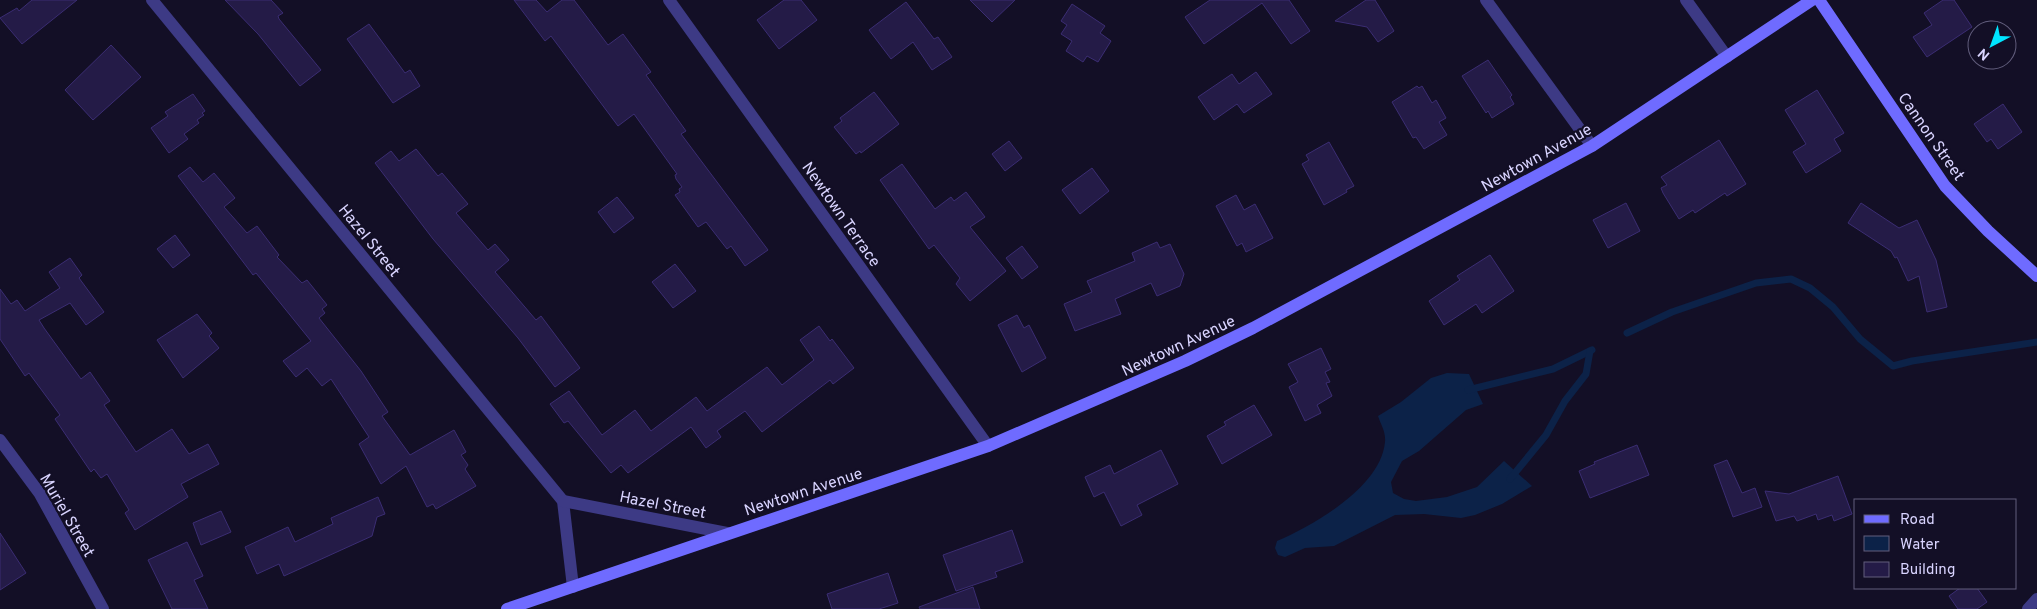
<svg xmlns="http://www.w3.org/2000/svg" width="2037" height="609" font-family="Overpass,sans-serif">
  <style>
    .water { fill: #0c2248 }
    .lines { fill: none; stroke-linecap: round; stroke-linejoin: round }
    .stream { stroke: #0c2248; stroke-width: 7 }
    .building { fill: #241b47; stroke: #3b2d73 }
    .lane { stroke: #3d3a85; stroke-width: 12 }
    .street { stroke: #3d3a85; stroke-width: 12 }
    .secondary { stroke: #6f6bff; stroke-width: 12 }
    .labels { text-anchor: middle; stroke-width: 4.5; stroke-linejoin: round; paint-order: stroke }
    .street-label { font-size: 16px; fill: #d9d4ff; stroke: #130f26 }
  </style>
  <rect width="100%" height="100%" fill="#130f26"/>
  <path class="water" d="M1447,373L1469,374L1483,404L1466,410L1419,451L1402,461L1391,482L1393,493L1404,499L1416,501L1447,497L1477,487L1504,461L1532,486L1502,504L1475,515L1461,518L1424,514L1395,515L1334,546L1305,548L1285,557L1278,555L1275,548L1277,541C1314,525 1381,487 1385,442C1386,432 1381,425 1378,416L1401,402L1431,378Z"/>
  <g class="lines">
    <g class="stream">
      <path d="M1627,333L1672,312L1756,283L1791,279L1810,288L1833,307L1860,339L1893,366L1912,361L2037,342"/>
      <path d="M1468,390L1553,369L1592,350"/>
      <path d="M1510,479L1546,435L1565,401L1586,374L1590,351"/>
    </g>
  </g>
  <g class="building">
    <path d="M32,0H77L22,44L0,18L17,8L19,11Z"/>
    <path d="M225,0H271L283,13L278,16L279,19L321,70L300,86L258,34Z"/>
    <path d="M514,0H536L547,12L562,0H574L608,45L623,34L651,72L646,75L686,131L681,134L768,250L745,266L731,246L727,249L706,222L698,227L675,195L680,192L679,189L682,187L676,179L675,175L677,174L634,114L618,126L551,36L545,41Z"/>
    <path d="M784,0H801L817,20L779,49L757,20Z"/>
    <path d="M970,0H1015L992,22Z"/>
    <path d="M1210,0H1289L1310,31L1291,44L1262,3L1204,44L1185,17Z"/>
    <path d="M1366,0H1375L1394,31L1378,42L1367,27L1335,21Z"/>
    <path d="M1943,0H1954L1972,27L1927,57L1913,37L1932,25L1924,13Z"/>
    <path d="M906,2L934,39L938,37L952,57L932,70L913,42L891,59L869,30Z"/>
    <path d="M1072,4L1105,26L1100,33L1111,41L1098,62L1087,56L1083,62L1066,51L1072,41L1061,34L1067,25L1061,21Z"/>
    <path d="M369,24L405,73L410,70L420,86L393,103L347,39Z"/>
    <path d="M111,45L141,77L93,120L65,90Z"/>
    <path d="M1488,60L1512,95L1510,97L1514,104L1492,118L1488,111L1486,113L1462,76Z"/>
    <path d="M1256,72L1272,94L1244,113L1237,104L1214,120L1198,97L1232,74L1239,84Z"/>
    <path d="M1417,86L1419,88L1422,86L1432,103L1436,100L1446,118L1439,122L1447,135L1424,149L1416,137L1413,138L1392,102Z"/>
    <path d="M1817,90L1844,133L1834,139L1841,151L1806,173L1793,152L1806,144L1785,110Z"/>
    <path d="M874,92L899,124L861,153L860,151L856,154L834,127L842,121L840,118Z"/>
    <path d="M193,94L205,111L202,113L204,115L197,120L199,123L184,134L188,139L169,153L151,128L168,116L165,112Z"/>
    <path d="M2003,104L2022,132L1998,149L1991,139L1987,142L1974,124Z"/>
    <path d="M1719,140L1746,184L1727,196L1725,193L1695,213L1693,210L1679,219L1663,193L1661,188L1667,185L1661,177Z"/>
    <path d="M1009,141L1022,158L1005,171L992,154Z"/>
    <path d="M1329,142L1354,186L1346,190L1347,192L1324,205L1302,164L1309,160L1306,155Z"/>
    <path d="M416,149L438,176L442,173L468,204L456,213L488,250L495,244L509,260L495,272L536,320L541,316L580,368L555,387L518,338L433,239L375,163L391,151L399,161Z"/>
    <path d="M902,164L935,209L951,197L954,201L966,192L985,217L970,227L1006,271L970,301L956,284L960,278L934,245L929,249L880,180Z"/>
    <path d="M190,167L203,182L214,173L235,198L224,207L247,233L257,226L279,255L277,257L302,283L307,280L327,305L322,309L325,313L319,318L361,371L388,412L382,416L410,455L454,430L466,452L461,455L468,465L465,469L476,486L436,509L433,504L427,507L406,466L381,484L359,444L369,437L331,379L322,386L307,368L296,377L283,361L311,341L256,273L253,275L178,176Z"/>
    <path d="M1092,168L1109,191L1080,214L1062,190Z"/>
    <path d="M1236,195L1244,210L1255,204L1273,238L1246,252L1242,243L1237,246L1216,206Z"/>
    <path d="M617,197L634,218L614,233L598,212Z"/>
    <path d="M1626,203L1640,231L1608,248L1593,220Z"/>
    <path d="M1861,203L1899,228L1917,220L1936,260L1947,307L1927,312L1919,276L1908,281L1897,257L1895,258L1891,251L1848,223Z"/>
    <path d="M175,235L190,255L173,268L157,249Z"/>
    <path d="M1157,242L1160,248L1170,244L1184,274L1180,286L1157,296L1151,283L1115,299L1121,314L1075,331L1064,304L1092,292L1087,281L1135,261L1132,253Z"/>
    <path d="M1022,246L1038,267L1022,279L1006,258Z"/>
    <path d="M1490,255L1514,291L1482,313L1476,304L1444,325L1429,301L1460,280L1457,276Z"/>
    <path d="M70,258L82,275L79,278L104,312L86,325L70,303L39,320L44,328L81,379L90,372L110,401L104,405L136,452L172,429L189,454L208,444L219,464L181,484L188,497L135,530L125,513L129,510L107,474L101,478L94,469L91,472L55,419L60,415L29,373L25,376L0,339V289L11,304L17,300L25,311L60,288L49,272Z"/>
    <path d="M675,264L696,291L673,308L652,282Z"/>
    <path d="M197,314L212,333L209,336L219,348L183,378L157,340Z"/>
    <path d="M1017,315L1024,328L1029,325L1046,358L1022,372L998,325Z"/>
    <path d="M819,326L830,341L832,339L854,368L833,384L830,380L762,432L745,411L717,431L721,437L706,448L691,427L628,473L621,465L611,473L568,421L564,423L550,404L569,391L602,435L635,410L651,431L696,397L707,411L767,367L782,385L814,360L800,340Z"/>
    <path d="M1321,348L1331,369L1325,372L1330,382L1326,383L1332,396L1317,405L1321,413L1305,421L1289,387L1298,382L1288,364Z"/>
    <path d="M1254,405L1272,435L1222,464L1207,436L1226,425L1224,422Z"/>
    <path d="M1637,445L1649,475L1590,498L1579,471L1595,464L1594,462Z"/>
    <path d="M1161,450L1178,484L1137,505L1142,515L1121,526L1104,492L1094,497L1085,477L1110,465L1114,474Z"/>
    <path d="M1727,460L1742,493L1755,488L1762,507L1733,517L1714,465Z"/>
    <path d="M1838,476L1852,514L1834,521L1832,515L1818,520L1816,514L1797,521L1794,516L1776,521L1765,491L1789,494Z"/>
    <path d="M378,497L385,514L377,517L372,536L284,576L279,564L257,574L245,547L288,527L295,542L333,524L331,518Z"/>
    <path d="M221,511L231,532L201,545L193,523Z"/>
    <path d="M1012,530L1023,562L995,572L997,577L956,591L943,555Z"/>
    <path d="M0,533L26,573L0,590Z"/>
    <path d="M187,542L203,576L194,580L208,609H172L148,560Z"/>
    <path d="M888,573L898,603L879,609H832L827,594Z"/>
    <path d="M973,587L980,609H920L919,607Z"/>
    <path d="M1960,588H1977L1987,602L1977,609H1958L1949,596Z"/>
  </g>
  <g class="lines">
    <path class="lane" d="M1686,0L1727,57"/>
    <g class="street">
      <path d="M152,0L563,501L573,587"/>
      <path d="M669,0L988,446"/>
      <path d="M1486,0L1592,146"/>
      <path d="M0,440L40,494L103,609"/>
      <path d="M563,501L727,533"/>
      <path d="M2028,609L2037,599"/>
    </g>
    <g class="secondary">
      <path d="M1819,0L1945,186L1988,231L2037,276"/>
      <path d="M507,609L988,446L1185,361L1253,328L1592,146L1812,0"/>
    </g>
  </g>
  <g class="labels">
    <g class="street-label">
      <text transform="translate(1932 136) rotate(55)" y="6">Cannon Street</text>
      <text transform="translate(1536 157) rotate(-29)" y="6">Newtown Avenue</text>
      <text transform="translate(842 214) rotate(55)" y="6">Newtown Terrace</text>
      <text transform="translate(370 240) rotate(51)" y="6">Hazel Street</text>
      <text transform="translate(1178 345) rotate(-25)" y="6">Newtown Avenue</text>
      <text transform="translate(803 491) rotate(-18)" y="6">Newtown Avenue</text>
      <text transform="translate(663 504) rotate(11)" y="6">Hazel Street</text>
      <text transform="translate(68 515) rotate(60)" y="6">Muriel Street</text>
    </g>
  </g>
  <rect x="1854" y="499" width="162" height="90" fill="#130f26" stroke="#625e7d"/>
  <rect x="1864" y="515" width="25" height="8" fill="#6f6bff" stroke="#625e7d"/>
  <text x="1900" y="524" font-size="15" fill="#d9d4ff">Road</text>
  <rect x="1864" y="536" width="25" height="15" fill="#0c2248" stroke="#625e7d"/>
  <text x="1900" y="549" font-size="15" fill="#d9d4ff">Water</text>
  <rect x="1864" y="562" width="25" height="15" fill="#241b47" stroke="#625e7d"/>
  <text x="1900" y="574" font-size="15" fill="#d9d4ff">Building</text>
  <g transform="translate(1992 45) rotate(221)"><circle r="24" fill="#130f26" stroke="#625e7d"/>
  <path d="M0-4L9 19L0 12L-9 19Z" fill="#00e5ff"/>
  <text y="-8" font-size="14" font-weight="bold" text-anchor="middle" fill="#d9d4ff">N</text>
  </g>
</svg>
